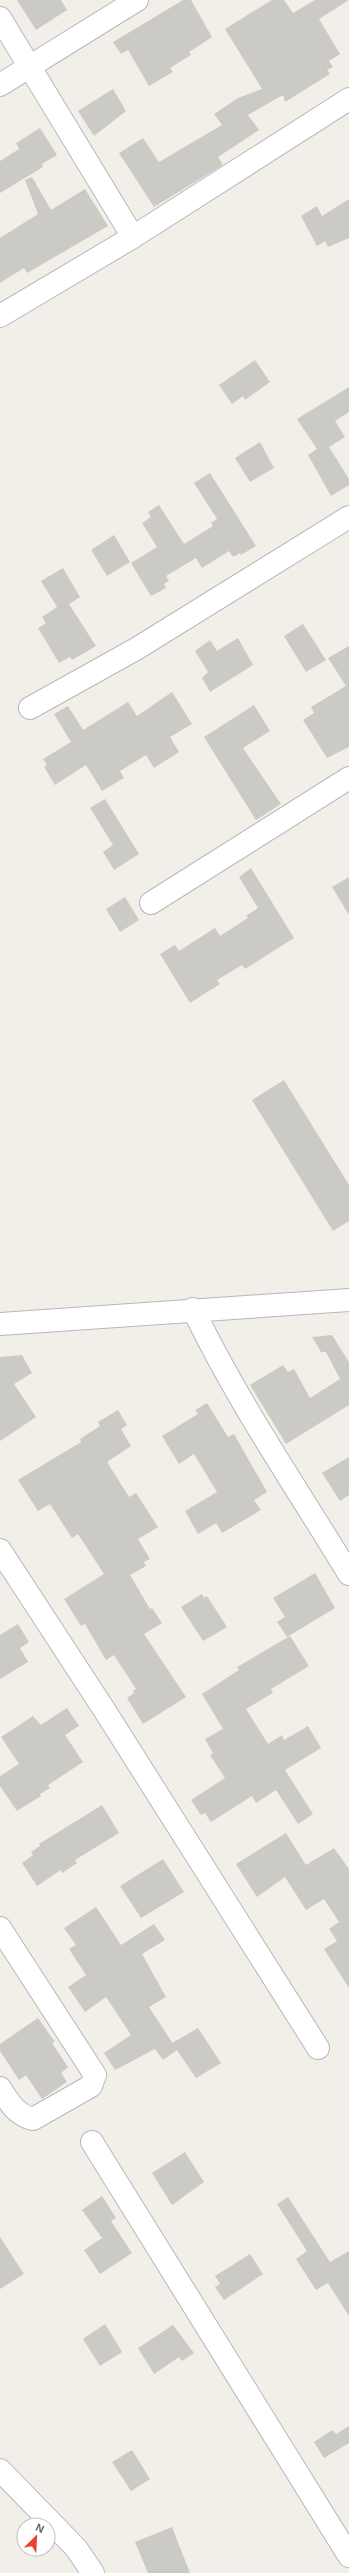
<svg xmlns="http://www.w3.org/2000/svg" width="349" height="2573" font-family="Arial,sans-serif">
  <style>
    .building { fill: #cccac5 }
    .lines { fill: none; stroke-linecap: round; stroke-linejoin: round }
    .minor-casing { stroke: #b5b8bc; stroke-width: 24 }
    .minor { stroke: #fff; stroke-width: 22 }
  </style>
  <rect width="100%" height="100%" fill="#f1efe8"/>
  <g class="building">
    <path d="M17,0H61L67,10L36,30Z"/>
    <path d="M183,0H191L212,37L189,52L191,55L170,68L173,72L149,86L128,50L121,54L113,42Z"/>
    <path d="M272,0H284L293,13L315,0H349L319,19L340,54L329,61L333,67L327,70L330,74L285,102L283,95L248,115L259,130L218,157L223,165L154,207L119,153L143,138L159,162L222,125L214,114L238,98L262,89L225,29Z"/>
    <path d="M113,89L126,111L94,136L78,111Z"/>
    <path d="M40,128L57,155L42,164L43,167L0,193V161L19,149L16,143Z"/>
    <path d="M32,177L51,210L85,189L108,226L27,273L24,268L0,283V238L38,214L25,180Z"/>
    <path d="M349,199V238L328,247L325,241L317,246L301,216L317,206L322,216Z"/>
    <path d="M255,360L270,382L245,400L243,396L232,404L219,385Z"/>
    <path d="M349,387V412L335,421L345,437L329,447L349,479V485L331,496L308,455L317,449L297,419Z"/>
    <path d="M260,442L274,468L250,482L235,458Z"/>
    <path d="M210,473L256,546L241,555L240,553L233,557L229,551L202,568L196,558L166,576L169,581L164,584L166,588L151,596L131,563L157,547L142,523L151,517L148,512L159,505L184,544L213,526L211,523L217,519L194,483Z"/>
    <path d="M114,535L130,562L107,576L91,550Z"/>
    <path d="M63,568L80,597L69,604L96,646L72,660L70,657L59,663L38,628L46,623L42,617L57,607L41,581Z"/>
    <path d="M303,624L326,660L306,672L284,636Z"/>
    <path d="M238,638L253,665L210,692L202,678L208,672L195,651L210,640L217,651Z"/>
    <path d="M349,646V747L327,758L303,720L314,713L311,707L346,686L328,658Z"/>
    <path d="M172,692L192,724L170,737L179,752L154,768L146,755L120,771L124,778L102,791L86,765L55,785L44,767L47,765L43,759L71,742L54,714L68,706L83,730L128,702L137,716Z"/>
    <path d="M254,705L270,731L243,748L281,804L256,820L204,737Z"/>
    <path d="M105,799L139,854L114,870L103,852L113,845L90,808Z"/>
    <path d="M251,868L294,938L245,969L242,965L217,980L220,984L190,1003L160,954L175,945L179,951L215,928L220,936L248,918L246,916L258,908L239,877Z"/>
    <path d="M349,877V915L332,887Z"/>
    <path d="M125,897L139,920L120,932L106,909Z"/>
    <path d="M284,1080L349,1185V1221L333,1231L252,1100Z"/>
    <path d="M332,1335L349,1362V1405L286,1444L250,1385L283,1365L288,1372L294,1369L310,1398L340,1379L326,1352H321L312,1337Z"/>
    <path d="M22,1355L32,1373L14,1384L36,1417L0,1441V1357Z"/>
    <path d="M207,1403L228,1437L234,1434L267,1492L254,1500L261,1510L222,1533L216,1523L198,1534L185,1511L217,1492L194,1454L179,1464L162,1436L198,1414L195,1410Z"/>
    <path d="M118,1410L127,1425L121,1429L131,1446L107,1462L129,1497L136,1493L158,1527L138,1539L150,1559L144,1562L146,1566L130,1575L150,1609L152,1608L162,1623L144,1634L186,1697L143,1724L127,1698L134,1693L133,1691L136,1689L114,1655L106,1660L85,1624L81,1626L64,1599L104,1574L78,1534L72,1538L50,1504L38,1511L18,1480L81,1442L80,1439L100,1426L98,1422Z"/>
    <path d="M349,1457V1495L340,1501L322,1473Z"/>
    <path d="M315,1573L335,1608L287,1637L277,1622L285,1617L273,1598Z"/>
    <path d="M202,1594L204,1598L207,1596L227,1627L203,1641L181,1607Z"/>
    <path d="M18,1624L29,1642L20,1648L28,1662L0,1679V1635Z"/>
    <path d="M290,1636L309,1666L271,1689L273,1693L246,1709L268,1744L282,1735L284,1740L308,1726L321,1748L285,1770L313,1814L298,1824L276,1790L256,1803L252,1796L211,1822L205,1813L201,1815L191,1800L225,1778L210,1755L213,1753L205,1739L223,1729L202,1694L239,1670L237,1667Z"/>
    <path d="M67,1708L79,1726L65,1735L83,1762L48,1785L50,1788L40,1794L41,1796L17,1811L0,1786V1776L19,1764L1,1737L33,1716L41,1725Z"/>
    <path d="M102,1805L119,1833L75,1860L77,1863L62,1873L61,1870L37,1886L22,1863L33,1855L31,1852L40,1846L39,1844Z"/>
    <path d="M286,1833L306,1865L334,1848L349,1869V1988L324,1949L337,1941L329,1929L339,1922L324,1899L306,1910L285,1877L257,1897L236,1864Z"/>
    <path d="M163,1859L184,1892L141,1918L120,1886Z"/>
    <path d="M96,1907L121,1945L154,1924L165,1940L142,1954L166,1997L149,2007L177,2050L163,2060L155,2049L115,2070L104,2053L131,2035L106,1997L85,2012L68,1987L86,1975L69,1949L76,1945L64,1928Z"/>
    <path d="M38,2018L55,2042L52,2043L68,2067L61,2073L67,2082L42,2099L26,2075L19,2080L0,2051V2044Z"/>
    <path d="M198,2028L221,2063L196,2078L172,2043Z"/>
    <path d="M185,2152L204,2182L172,2205L152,2173Z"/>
    <path d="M102,2196L116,2218L111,2221L132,2253L100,2274L84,2250L102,2238L82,2210Z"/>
    <path d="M288,2197L330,2262L349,2251V2316L328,2283L316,2290L296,2259L307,2251L277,2204Z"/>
    <path d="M0,2237L24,2274L0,2289Z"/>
    <path d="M250,2254L263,2274L224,2300L215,2287L220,2284L215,2276Z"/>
    <path d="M105,2324L122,2352L100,2366L83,2339Z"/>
    <path d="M173,2325L194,2353L182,2361L179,2357L154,2374L138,2348Z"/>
    <path d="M349,2426V2443L324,2458L314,2442L332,2430L336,2434Z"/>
    <path d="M132,2450L150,2479L131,2491L112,2462Z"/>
    <path d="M172,2527L190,2573H148L135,2542Z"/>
  </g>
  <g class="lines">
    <defs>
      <g id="minor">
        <path d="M0,18L133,237"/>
        <path d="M0,85L137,0"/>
        <path d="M0,316L133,237L349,99"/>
        <path d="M30,708L136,649L349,517"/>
        <path d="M151,903L349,778"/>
        <path d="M193,1309C237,1401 296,1487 349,1574"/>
        <path d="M0,1324L349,1300"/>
        <path d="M0,1550L105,1711L318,2048"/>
        <path d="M0,1928L95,2075L91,2086L33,2119C16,2115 9,2102 0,2088"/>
        <path d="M92,2142L349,2556"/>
        <path d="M0,2470L76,2548L93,2573"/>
      </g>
    </defs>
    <use href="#minor" class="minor-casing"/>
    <use href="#minor" class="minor"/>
  </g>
  <g transform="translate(36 2537) rotate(24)"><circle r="19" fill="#ffffff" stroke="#bfc1c3"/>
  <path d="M0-3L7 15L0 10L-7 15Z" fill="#ea4335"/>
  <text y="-6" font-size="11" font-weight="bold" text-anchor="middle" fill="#5f6368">N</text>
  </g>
</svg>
